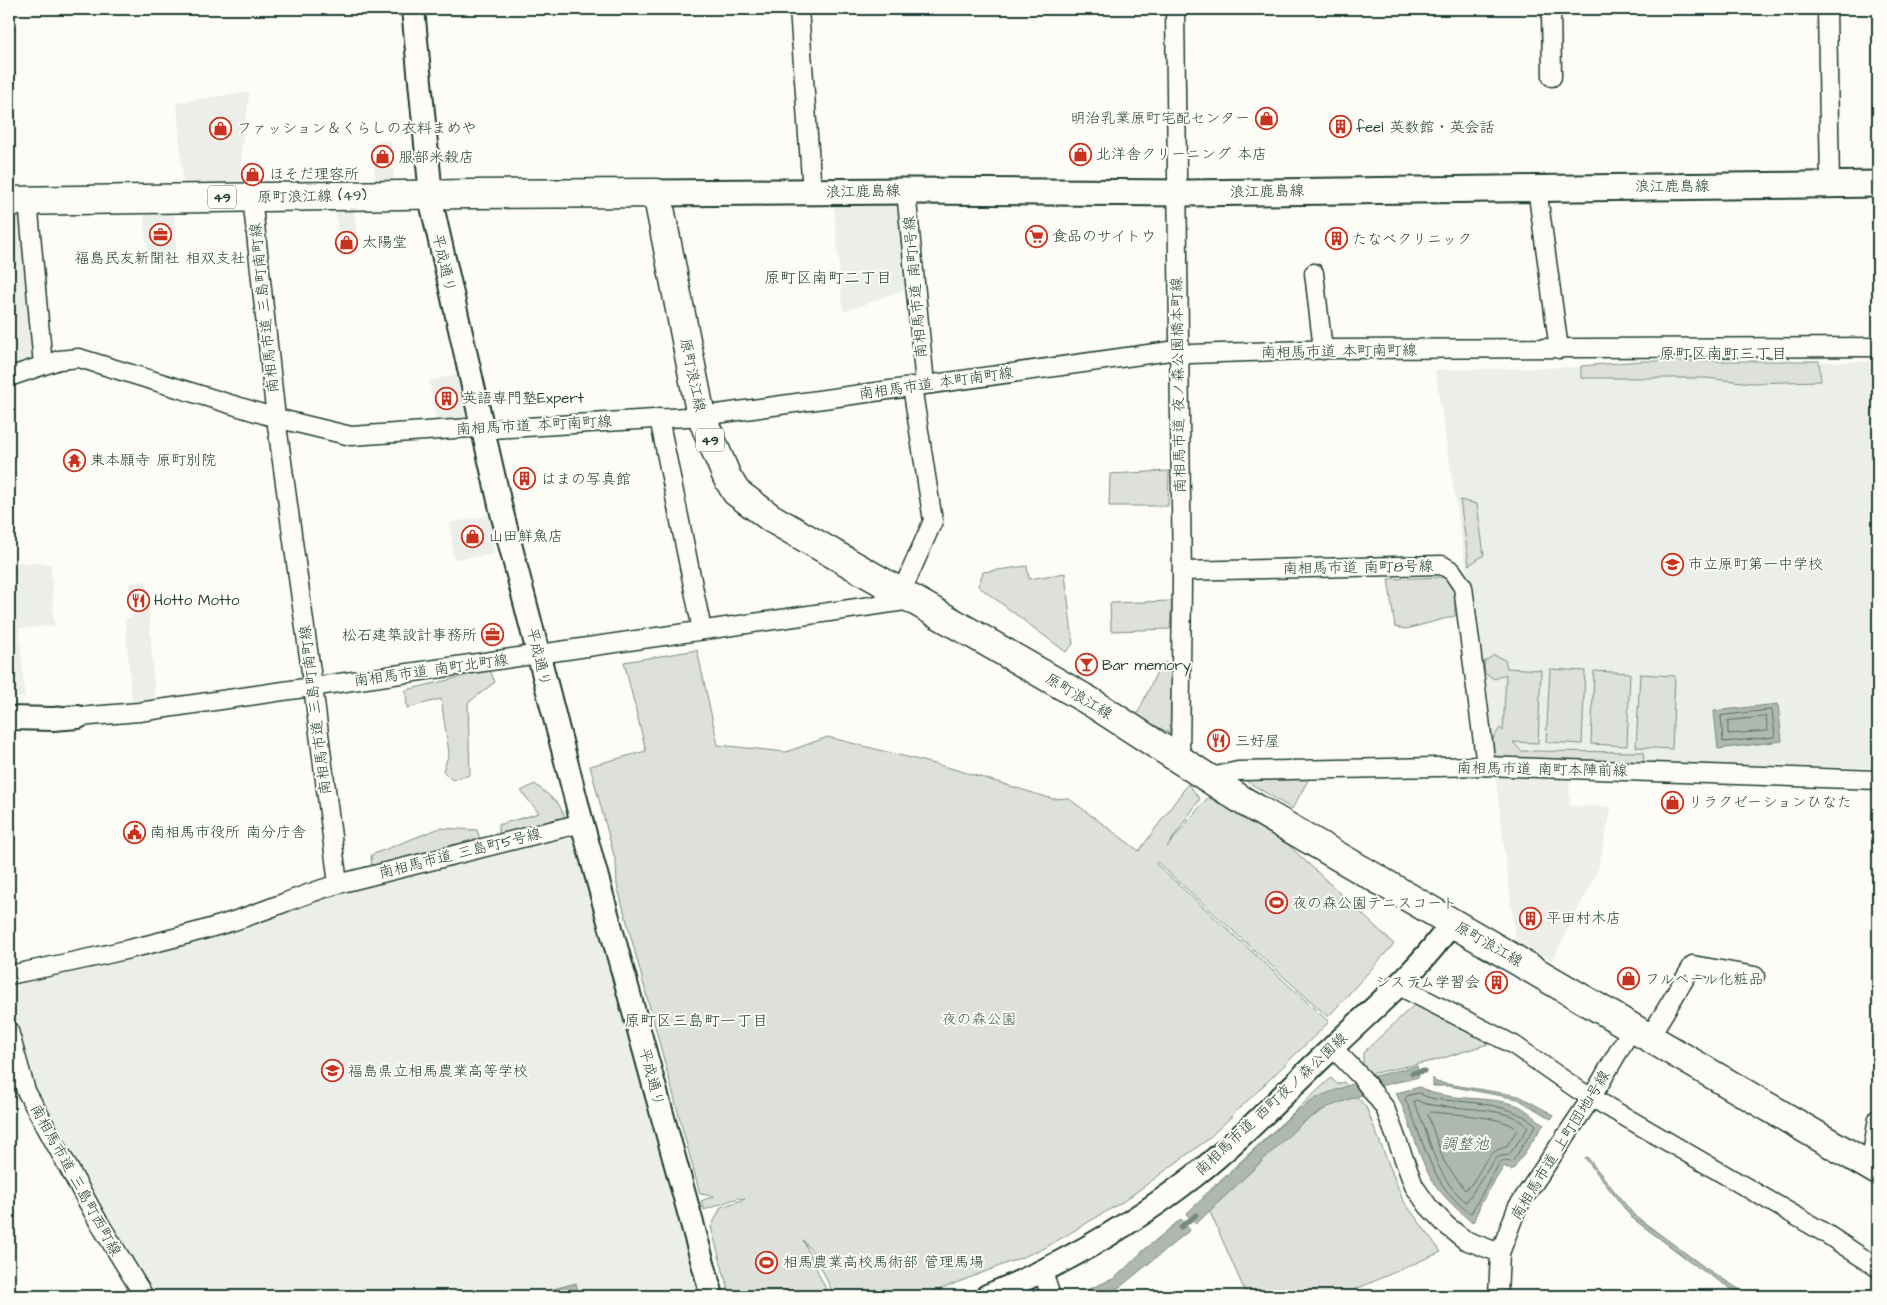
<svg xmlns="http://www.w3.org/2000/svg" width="1887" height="1305" font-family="'Architects Daughter','Klee One',sans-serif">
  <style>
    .built { fill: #eceee9 }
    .green { fill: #dde0db; stroke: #7e8e88 }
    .water { fill: #aeb8b1; stroke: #75877f }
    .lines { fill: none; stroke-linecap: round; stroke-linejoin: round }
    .shore { stroke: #586e66; stroke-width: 1 }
    .stream { stroke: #75877f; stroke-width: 5 }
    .minor-casing { stroke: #1f3d34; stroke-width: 21 }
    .tertiary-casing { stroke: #1f3d34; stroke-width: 26 }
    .secondary-casing { stroke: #1f3d34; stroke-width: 29 }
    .primary-casing { stroke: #1f3d34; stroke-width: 31 }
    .minor { stroke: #fdfcf7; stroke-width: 18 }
    .tertiary { stroke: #fdfcf7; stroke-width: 22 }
    .secondary { stroke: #fdfcf7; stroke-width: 25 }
    .primary { stroke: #fdfcf7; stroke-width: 28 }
    .labels { text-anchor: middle; stroke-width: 4; stroke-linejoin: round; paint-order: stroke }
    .shield { fill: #fdfcf7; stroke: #62766e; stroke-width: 1 }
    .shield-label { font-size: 14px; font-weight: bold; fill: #1f3d34 }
    .poi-label { font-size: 15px; fill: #1f3d34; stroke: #fdfcf7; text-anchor: start }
    .street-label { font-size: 15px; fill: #1f3d34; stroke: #fdfcf7 }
    .park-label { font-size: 15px; fill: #455e55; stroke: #fdfcf7 }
    .neighbourhood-label { font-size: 16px; fill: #1f3d34; stroke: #fdfcf7 }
    .water-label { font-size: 16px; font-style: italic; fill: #435c53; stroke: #fdfcf7 }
  </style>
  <rect width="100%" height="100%" fill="#fdfcf7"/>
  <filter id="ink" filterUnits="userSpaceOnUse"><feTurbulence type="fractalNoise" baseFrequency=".02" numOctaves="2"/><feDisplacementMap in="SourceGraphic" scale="10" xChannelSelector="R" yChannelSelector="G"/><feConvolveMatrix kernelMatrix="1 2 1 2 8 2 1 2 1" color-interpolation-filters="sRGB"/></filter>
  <g filter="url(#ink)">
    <g class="built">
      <path d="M250,92L241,150L242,184L183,185L177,102Z"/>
      <path d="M391,140L394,181L376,182L371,143Z"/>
      <path d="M904,205L909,288L843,312L834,206Z"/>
      <path d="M335,208H354L359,254L341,256Z"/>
      <path d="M144,211H174L177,260L148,264Z"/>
      <path d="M9,213H25L36,354L33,363L9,370Z"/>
      <path d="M1878,361V768L1496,759L1435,370Z"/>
      <path d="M459,374L469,420L437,422L429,381Z"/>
      <path d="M491,515L494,554L454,559L450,523Z"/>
      <path d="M9,562L51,564L54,626L19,628L25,697L9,699Z"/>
      <path d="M147,581L155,700L132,703L125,618L133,617L129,584Z"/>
      <path d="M1495,773L1569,776L1570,806L1612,807L1597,872L1552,960L1516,943Z"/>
      <path d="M566,834L573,839L699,1296H150L31,1090L15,1036L9,1004V988L12,980L351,887Z"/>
    </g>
    <g class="green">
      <path d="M1641,361H1819L1821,381L1751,383L1706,378H1581V366Z"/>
      <path d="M1169,471L1168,506H1109L1110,474Z"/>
      <path d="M1460,500L1477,504L1484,555L1469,565Z"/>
      <path d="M1027,566L1029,579L1065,573L1073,644L1066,652L978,586L983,572Z"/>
      <path d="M1444,577L1455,592V616L1406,629L1395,627L1388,579Z"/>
      <path d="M1172,601L1170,629L1111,631L1110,603Z"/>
      <path d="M697,650L718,745L786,752L828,737L954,769L1053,799L1068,798L1139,851L1188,784L1200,799L1167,847L1208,797L1283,840L1394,944L1328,1017L1157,862L1156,864L1329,1022L1207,1140L1124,1201L1043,1249L923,1296H834L817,1258L803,1240L829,1296H730L711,1227L721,1207L745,1199L738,1198L704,1210L701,1201L714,1196L700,1194L617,885L616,863L590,766L646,751L624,662Z"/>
      <path d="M1494,655L1505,660L1507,668L1541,670L1538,743L1513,742L1521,751L1644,752L1643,767L1491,760V742L1500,728L1503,731L1506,674L1495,679L1485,674L1484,662Z"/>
      <path d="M1161,663H1172L1170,733L1136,717Z"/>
      <path d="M1550,669L1585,671L1582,744L1546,742Z"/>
      <path d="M490,670L495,682L468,703L470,775L452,780L443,771L449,753L441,699L407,708L406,690Z"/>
      <path d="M1594,671L1630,673L1627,746L1591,744Z"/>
      <path d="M1640,674L1675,676L1672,749L1636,747Z"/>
      <path d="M1311,775L1292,809L1240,777Z"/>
      <path d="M535,784L558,803L566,819L500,838L498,825L539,813L521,791Z"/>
      <path d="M440,828L477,830L481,843L372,870L371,855Z"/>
      <path d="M1418,1001L1491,1043L1437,1060L1370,1074L1363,1067V1053Z"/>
      <path d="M1331,1078L1337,1084L1344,1082L1366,1107L1403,1200L1441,1252L1340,1296H1247L1203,1196Z"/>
    </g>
    <g class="water">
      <path d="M1778,704L1782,741L1718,749L1714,711Z"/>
      <path d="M1417,1066L1419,1077L1375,1087L1367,1093L1328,1107L1301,1124L1196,1224L1186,1214L1295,1112L1320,1096L1374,1076Z"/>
      <path d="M1433,1078L1436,1082L1519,1096L1554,1115L1551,1119L1518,1099L1449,1086H1433Z"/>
      <path d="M1420,1087C1441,1102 1492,1095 1519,1106C1527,1110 1536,1119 1544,1124L1512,1171L1504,1166L1481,1203L1474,1221L1471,1222C1455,1207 1435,1190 1426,1169C1415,1144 1409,1118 1396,1093Z"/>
      <path d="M1587,1157L1634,1215L1707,1269L1750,1296H1742L1699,1268L1632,1218L1585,1158Z"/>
      <path d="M1181,1219L1190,1230L1120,1287L1101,1296H1072L1115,1278L1145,1249Z"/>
      <path d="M576,1283L579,1296H535L534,1294Z"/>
    </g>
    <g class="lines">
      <g class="shore">
        <path d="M1772,710L1775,737L1723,742L1721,716Z"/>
        <path d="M1766,717L1768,731L1728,734V721Z"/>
        <path d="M1419,1093C1430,1100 1443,1100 1456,1101C1484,1103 1515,1107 1536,1125L1512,1162L1504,1161L1499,1164L1471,1213C1465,1211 1461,1205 1456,1201C1427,1173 1422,1133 1405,1099L1407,1096Z"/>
        <path d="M1416,1100C1420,1101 1423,1104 1427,1104C1451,1110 1514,1105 1528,1128L1509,1155L1501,1156L1495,1159L1466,1202C1432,1174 1433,1140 1414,1103Z"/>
        <path d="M1431,1112C1448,1114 1509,1116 1517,1130L1506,1147C1481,1152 1482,1178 1465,1190L1444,1162L1428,1115Z"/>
      </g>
      <g class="stream">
        <path d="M1412,1073L1424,1071"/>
        <path d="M1181,1227L1196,1215"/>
      </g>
      <defs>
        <g id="minor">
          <path d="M799,9L812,192"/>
          <path d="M1175,9L1182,582L1180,760"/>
          <path d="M1551,9L1552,77"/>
          <path d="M1827,9L1830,185"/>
          <path d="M1537,188L1559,349"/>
          <path d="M906,191L925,384"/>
          <path d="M28,201L43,365"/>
          <path d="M1314,273L1323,350"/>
          <path d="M9,377L59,360L79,358L276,418L351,436L470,428L493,429L702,416L1170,351L1191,354L1332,349L1878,347"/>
          <path d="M659,418L702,630"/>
          <path d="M1182,571L1442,565L1452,571L1463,587L1486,766"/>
          <path d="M901,593L933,521L912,386"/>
          <path d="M78,717L139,712L912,600"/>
          <path d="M1207,778L1238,771L1486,766L1878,780"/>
          <path d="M338,884L582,823"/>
          <path d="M9,975C82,960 155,945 227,923C264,912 300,895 338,884L313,686L276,418L252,197"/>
          <path d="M1397,985L1514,1045L1577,1089L1825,1233L1878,1268"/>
          <path d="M9,1031L26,1091L98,1221L144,1296"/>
          <path d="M1649,1038L1693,965L1755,976"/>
          <path d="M1332,1047L1362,1078L1385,1108L1414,1186L1428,1206L1446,1225L1465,1240L1500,1253"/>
          <path d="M1870,1166L1878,1118"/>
          <path d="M1042,1270L1051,1296"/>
          <path d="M1498,1296L1500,1253L1517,1208L1592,1097L1632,1028"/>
        </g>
        <g id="tertiary">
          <path d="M413,9L432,206L501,509L582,823L712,1296"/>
          <path d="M9,718L53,719L78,717"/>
          <path d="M987,1296C1060,1266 1131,1225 1193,1177C1243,1138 1286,1091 1332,1048C1373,1008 1420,970 1452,922"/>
        </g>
        <path id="secondary" d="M657,193L906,191L1188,193L1878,184"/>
        <path id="primary" d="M9,201L470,194L657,193L699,406L705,425L727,477L736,492L771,518L1091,702L1245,802L1878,1171"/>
      </defs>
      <use href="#minor" class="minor-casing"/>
      <use href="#tertiary" class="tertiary-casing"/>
      <use href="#secondary" class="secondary-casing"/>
      <use href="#primary" class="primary-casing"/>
      <use href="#minor" class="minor"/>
      <use href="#tertiary" class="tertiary"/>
      <use href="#secondary" class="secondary"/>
      <use href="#primary" class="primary"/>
    </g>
  </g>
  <defs>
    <symbol id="shop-ring" viewBox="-11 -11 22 22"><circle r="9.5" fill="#fdfcf7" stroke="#c8321e" stroke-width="1.5"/><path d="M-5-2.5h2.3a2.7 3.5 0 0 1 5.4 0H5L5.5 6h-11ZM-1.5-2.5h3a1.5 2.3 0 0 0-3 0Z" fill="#c8321e"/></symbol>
    <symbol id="building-ring" viewBox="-11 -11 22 22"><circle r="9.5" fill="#fdfcf7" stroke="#c8321e" stroke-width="1.5"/><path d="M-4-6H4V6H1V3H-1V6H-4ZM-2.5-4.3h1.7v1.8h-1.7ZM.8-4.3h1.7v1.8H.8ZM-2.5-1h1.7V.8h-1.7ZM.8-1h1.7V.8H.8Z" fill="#c8321e"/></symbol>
    <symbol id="office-ring" viewBox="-11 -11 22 22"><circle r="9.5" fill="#fdfcf7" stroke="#c8321e" stroke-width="1.5"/><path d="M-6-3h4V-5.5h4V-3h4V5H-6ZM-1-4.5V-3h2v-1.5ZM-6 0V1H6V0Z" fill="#c8321e"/></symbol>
    <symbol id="supermarket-ring" viewBox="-11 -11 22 22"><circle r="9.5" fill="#fdfcf7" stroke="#c8321e" stroke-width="1.5"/><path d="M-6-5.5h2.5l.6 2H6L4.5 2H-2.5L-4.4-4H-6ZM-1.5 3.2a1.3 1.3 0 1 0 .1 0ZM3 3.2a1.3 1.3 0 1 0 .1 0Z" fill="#c8321e"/></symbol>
    <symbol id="temple-ring" viewBox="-11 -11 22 22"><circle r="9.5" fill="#fdfcf7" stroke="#c8321e" stroke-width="1.5"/><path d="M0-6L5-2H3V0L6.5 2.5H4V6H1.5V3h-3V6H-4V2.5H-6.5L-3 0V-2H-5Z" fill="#c8321e"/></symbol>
    <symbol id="school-ring" viewBox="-11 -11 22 22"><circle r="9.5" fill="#fdfcf7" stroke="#c8321e" stroke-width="1.5"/><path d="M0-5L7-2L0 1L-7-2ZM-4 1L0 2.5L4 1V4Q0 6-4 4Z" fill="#c8321e"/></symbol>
    <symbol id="restaurant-ring" viewBox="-11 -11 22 22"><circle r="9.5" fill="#fdfcf7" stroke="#c8321e" stroke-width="1.5"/><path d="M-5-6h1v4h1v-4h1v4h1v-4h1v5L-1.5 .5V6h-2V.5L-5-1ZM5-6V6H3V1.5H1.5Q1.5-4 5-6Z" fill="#c8321e"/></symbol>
    <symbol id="bar-ring" viewBox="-11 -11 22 22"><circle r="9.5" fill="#fdfcf7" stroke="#c8321e" stroke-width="1.5"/><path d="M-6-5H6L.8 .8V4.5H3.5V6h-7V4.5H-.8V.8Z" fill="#c8321e"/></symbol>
    <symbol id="civic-ring" viewBox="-11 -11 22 22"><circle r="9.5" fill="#fdfcf7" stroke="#c8321e" stroke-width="1.5"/><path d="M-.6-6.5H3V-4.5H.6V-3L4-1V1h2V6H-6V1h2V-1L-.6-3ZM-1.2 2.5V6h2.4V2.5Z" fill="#c8321e"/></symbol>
    <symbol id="stadium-ring" viewBox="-11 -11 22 22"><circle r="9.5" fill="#fdfcf7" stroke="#c8321e" stroke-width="1.5"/><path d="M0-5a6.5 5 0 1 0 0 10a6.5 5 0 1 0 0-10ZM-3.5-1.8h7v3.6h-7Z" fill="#c8321e"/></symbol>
  </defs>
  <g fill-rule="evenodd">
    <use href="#shop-ring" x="1254" y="106" width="25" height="25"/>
    <use href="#building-ring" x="1328" y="114" width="25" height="25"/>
    <use href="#shop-ring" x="208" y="116" width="25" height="25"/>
    <use href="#shop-ring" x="1068" y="142" width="25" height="25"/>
    <use href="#shop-ring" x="370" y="144" width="25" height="25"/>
    <use href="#shop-ring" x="240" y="162" width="25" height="25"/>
    <use href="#office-ring" x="148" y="222" width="25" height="25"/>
    <use href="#supermarket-ring" x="1024" y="224" width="25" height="25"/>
    <use href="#building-ring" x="1324" y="226" width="25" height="25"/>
    <use href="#shop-ring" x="334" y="230" width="25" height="25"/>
    <use href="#building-ring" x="434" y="386" width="25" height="25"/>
    <use href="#temple-ring" x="62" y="448" width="25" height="25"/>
    <use href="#building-ring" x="512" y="466" width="25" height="25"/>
    <use href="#shop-ring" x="460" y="524" width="25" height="25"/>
    <use href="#school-ring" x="1660" y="552" width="25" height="25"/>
    <use href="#restaurant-ring" x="126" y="588" width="25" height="25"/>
    <use href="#office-ring" x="480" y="622" width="25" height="25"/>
    <use href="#bar-ring" x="1074" y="652" width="25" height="25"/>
    <use href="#restaurant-ring" x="1206" y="728" width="25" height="25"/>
    <use href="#shop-ring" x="1660" y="790" width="25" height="25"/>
    <use href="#civic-ring" x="122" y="820" width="25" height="25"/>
    <use href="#stadium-ring" x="1264" y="890" width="25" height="25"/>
    <use href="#building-ring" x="1518" y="906" width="25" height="25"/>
    <use href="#shop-ring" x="1616" y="966" width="25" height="25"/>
    <use href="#building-ring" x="1484" y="970" width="25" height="25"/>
    <use href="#school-ring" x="320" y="1058" width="25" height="25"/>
    <use href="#stadium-ring" x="754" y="1250" width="25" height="25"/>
  </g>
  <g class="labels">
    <g class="shield">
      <rect x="208" y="185.5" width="28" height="23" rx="4"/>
      <rect x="696" y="428.5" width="28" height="23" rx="4"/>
    </g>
    <g class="shield-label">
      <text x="222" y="202">49</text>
      <text x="710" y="445">49</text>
    </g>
    <g class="poi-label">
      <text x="1250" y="123" text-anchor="end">明治乳業原町宅配センター</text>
      <text x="1356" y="132">feel 英数館・英会話</text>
      <text x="237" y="133">ファッション＆くらしの衣料まめや</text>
      <text x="1096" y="159">北洋舎クリーニング 本店</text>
      <text x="399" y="162">服部米穀店</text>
      <text x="269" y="179">ほそだ理容所</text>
      <text x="1052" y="241">食品のサイトウ</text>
      <text x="1352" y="244">たなべクリニック</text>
      <text x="362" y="247">太陽堂</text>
      <text x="160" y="263" text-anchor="middle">福島民友新聞社 相双支社</text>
      <text x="462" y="403">英語専門塾Expert</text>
      <text x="90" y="465">東本願寺 原町別院</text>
      <text x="541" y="484">はまの写真館</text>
      <text x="488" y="541">山田鮮魚店</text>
      <text x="1688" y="569">市立原町第一中学校</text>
      <text x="154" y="605">Hotto Motto</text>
      <text x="477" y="640" text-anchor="end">松石建築設計事務所</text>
      <text x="1102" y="670">Bar memory</text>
      <text x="1235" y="746">三好屋</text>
      <text x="1688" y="807">リラクゼーションひなた</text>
      <text x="150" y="837">南相馬市役所 南分庁舎</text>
      <text x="1292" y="908">夜の森公園テニスコート</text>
      <text x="1546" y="923">平田村木店</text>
      <text x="1645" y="984">フルベール化粧品</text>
      <text x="1480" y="987" text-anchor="end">システム学習会</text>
      <text x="348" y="1076">福島県立相馬農業高等学校</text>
      <text x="783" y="1267">相馬農業高校馬術部 管理馬場</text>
    </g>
    <g class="street-label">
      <text x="1672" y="191">浪江鹿島線</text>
      <text transform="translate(863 191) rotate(-1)" y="5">浪江鹿島線</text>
      <text transform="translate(1267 191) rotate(-1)" y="5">浪江鹿島線</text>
      <text transform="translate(312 196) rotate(-1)" y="5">原町浪江線 (49)</text>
      <text transform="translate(444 263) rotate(77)" y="5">平成通り</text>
      <text transform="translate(915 287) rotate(-95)" y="5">南相馬市道 南町1号線</text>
      <text transform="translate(264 308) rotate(-96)" y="5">南相馬市道 三島町南町線</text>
      <text transform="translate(1339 351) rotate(-1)" y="5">南相馬市道 本町南町線</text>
      <text transform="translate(693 375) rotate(78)" y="5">原町浪江線</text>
      <text transform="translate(936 383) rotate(-8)" y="5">南相馬市道 本町南町線</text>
      <text transform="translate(1178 385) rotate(-91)" y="5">南相馬市道 夜ノ森公園橋本町線</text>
      <text transform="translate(534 425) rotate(-3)" y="5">南相馬市道 本町南町線</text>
      <text transform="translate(1358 567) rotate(-1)" y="5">南相馬市道 南町8号線</text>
      <text transform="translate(539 657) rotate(76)" y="5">平成通り</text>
      <text transform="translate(431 670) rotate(-8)" y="5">南相馬市道 南町北町線</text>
      <text transform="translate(1079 696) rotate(31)" y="5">原町浪江線</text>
      <text transform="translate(315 710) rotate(-97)" y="5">南相馬市道 三島町南町線</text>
      <text transform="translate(1542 769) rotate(1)" y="5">南相馬市道 南町本陣前線</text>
      <text transform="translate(460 853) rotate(-14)" y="5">南相馬市道 三島町5号線</text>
      <text transform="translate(1489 944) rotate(30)" y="5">原町浪江線</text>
      <text transform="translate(652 1077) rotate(75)" y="5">平成通り</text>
      <text transform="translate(1271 1104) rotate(-43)" y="5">南相馬市道 西町夜ノ森公園線</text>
      <text transform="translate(1560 1145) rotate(-58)" y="5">南相馬市道 上町団地1号線</text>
      <text transform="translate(76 1180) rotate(61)" y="5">南相馬市道 三島町西町線</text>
    </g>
    <g class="park-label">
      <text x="979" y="1024">夜の森公園</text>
    </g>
    <g class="neighbourhood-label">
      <text x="828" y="283">原町区南町二丁目</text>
      <text x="1723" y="359">原町区南町三丁目</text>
      <text x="696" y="1026">原町区三島町一丁目</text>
    </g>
    <g class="water-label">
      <text x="1465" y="1149">調整池</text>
    </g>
  </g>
  <rect width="1887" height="1305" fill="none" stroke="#fdfcf7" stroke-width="30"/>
  <rect x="15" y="15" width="1857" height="1275" fill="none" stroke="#1f3d34" stroke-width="2" filter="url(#ink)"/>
</svg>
